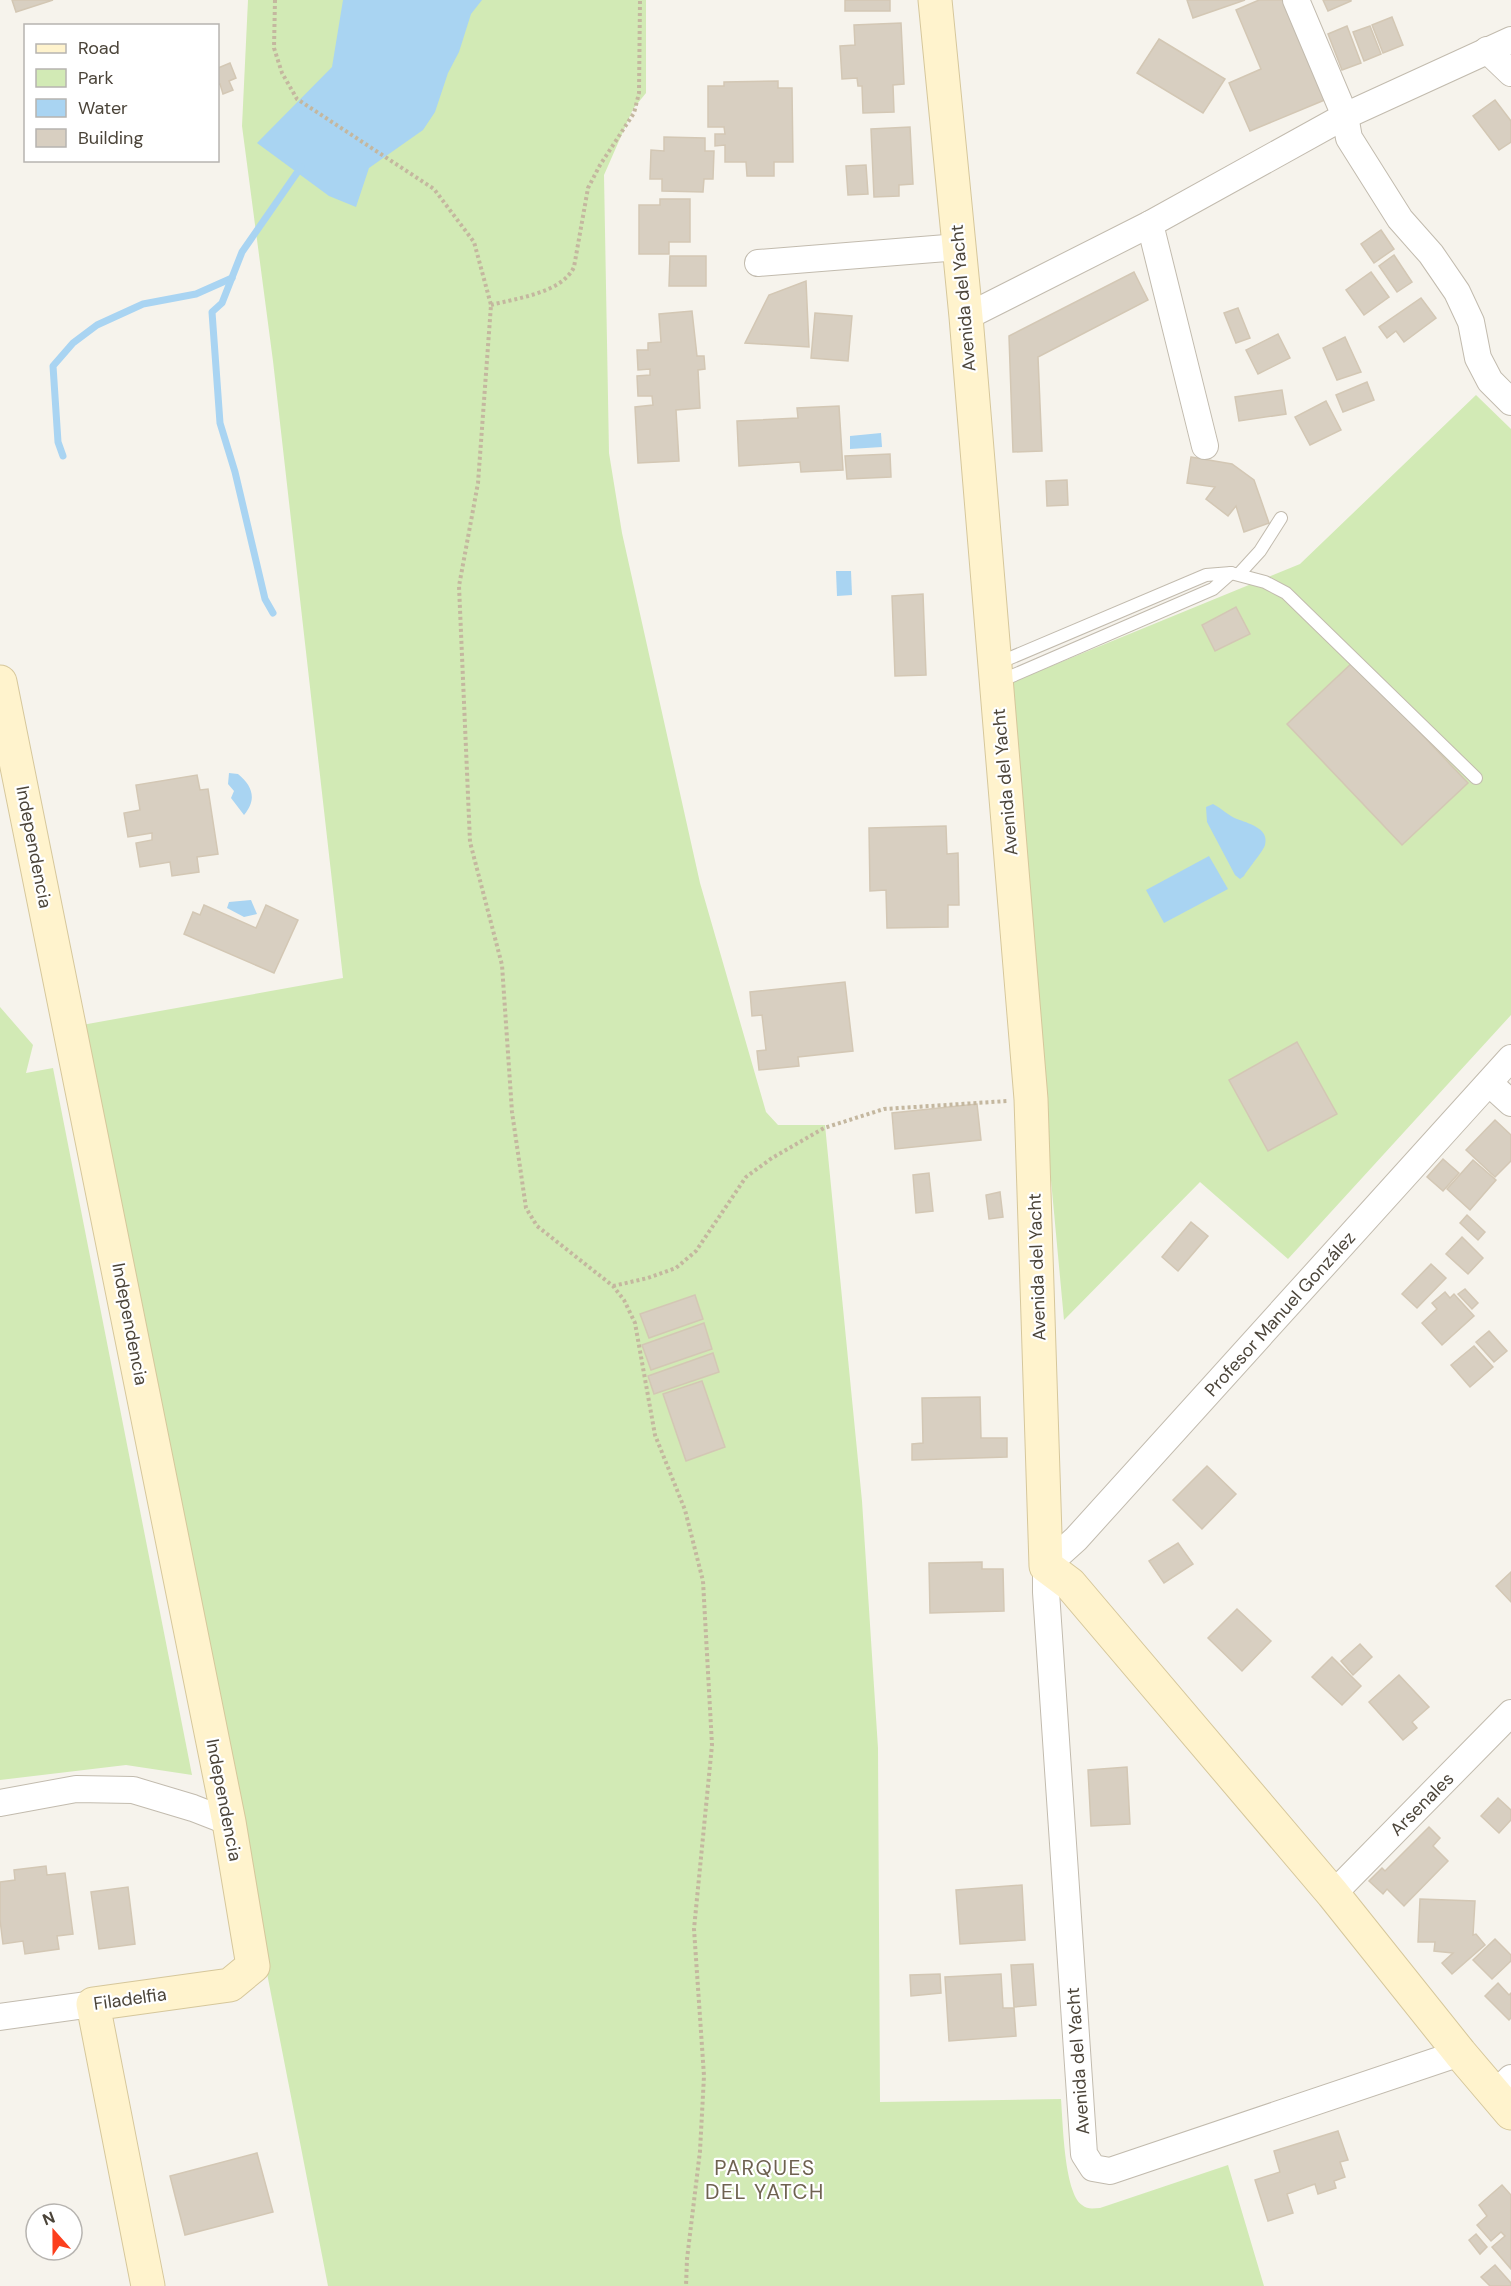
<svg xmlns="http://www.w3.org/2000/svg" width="1511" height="2286" font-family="'DM Sans',sans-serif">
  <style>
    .green { fill: #d2eab5 }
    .water { fill: #a9d4f2 }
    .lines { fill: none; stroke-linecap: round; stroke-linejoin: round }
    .stream { stroke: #a9d4f2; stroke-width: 7 }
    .building { fill: #d8cfc1; stroke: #d3c7b4; stroke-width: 1.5 }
    .lane-casing { stroke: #c2bbae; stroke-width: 14 }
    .street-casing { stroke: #c2bbae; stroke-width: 28 }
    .secondary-casing { stroke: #d6c79b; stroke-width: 35 }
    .path { stroke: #c4b79f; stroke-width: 4; stroke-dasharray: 3 3; stroke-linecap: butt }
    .lane { stroke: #fff; stroke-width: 12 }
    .street { stroke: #fff; stroke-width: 26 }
    .secondary { stroke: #fff3cd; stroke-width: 33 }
    .labels { text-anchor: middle; stroke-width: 4.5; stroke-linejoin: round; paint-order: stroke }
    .street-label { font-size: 18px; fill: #4b4439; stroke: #fff }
    .quarter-label { font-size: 21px; letter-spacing: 1.5px; fill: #6e6250; stroke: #fff }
  </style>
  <rect width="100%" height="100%" fill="#f6f3ec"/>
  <g class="green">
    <path d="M248,0H646V93L633,109L604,175L609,453L622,533L700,883L766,1112L778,1125H825L862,1501L878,1748L880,2102L1061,2099C1063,2122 1064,2192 1082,2205C1088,2210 1094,2208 1100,2208L1228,2165L1264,2286H328L82,1025L343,978L273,361L242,126Z"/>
    <path d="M1476,395L1511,429V1015L1288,1259L1200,1182L1064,1320L1005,685L1300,564Z"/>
    <path d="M0,1007L33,1045L26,1073L53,1068L192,1775L126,1765L0,1780Z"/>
  </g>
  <g class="water">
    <path d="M343,0H482L471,14L459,52L448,73L435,112L423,130L369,168L356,207L329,196L257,143L332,67Z"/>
    <path d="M881,433L882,447L850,449V436Z"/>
    <path d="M836,571H851L852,595L837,596Z"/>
    <path d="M229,773L238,774C253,786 257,800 244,815L231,798L234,791L228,784Z"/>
    <path d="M1213,804C1221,808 1229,816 1237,819C1247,823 1270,828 1265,845C1264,850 1248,869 1244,876L1240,879L1235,875L1207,822L1206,807Z"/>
    <path d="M1209,856L1228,889L1164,923L1146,890Z"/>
    <path d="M251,900L257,914L244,917L227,908L229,902Z"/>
  </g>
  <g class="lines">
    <g class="stream">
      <path d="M63,456L58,442L53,366L73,343L97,325L143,304L196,294L232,278"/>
      <path d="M273,613L265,599L235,472L220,423L212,312L222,303L242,252L301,167"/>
    </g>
  </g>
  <g class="building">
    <path d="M12,0H53L16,12Z"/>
    <rect x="845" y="0" width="45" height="11"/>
    <path d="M1187,0H1245L1193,18Z"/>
    <path d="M1259,0H1286L1327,99L1250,131L1229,83L1261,69L1236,10Z"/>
    <path d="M1323,0H1351V1L1328,11Z"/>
    <path d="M1392,17L1403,45L1383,53L1372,25Z"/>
    <path d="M901,23L904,84L893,85L894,112L863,113L862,86H858L857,78L842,79L840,46L855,45L854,25Z"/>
    <path d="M1347,26L1361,63L1342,70L1328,34Z"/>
    <path d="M1370,26L1381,54L1364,61L1353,32Z"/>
    <path d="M1159,39L1225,79L1203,113L1137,73Z"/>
    <path d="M230,63L236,78L229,81L233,90L223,94L220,84L218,85V68Z"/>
    <path d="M778,81V88H792L793,162H774V176H747L746,162H725V145L715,146V134H725L724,127H708V86H724V82Z"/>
    <path d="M1495,100L1511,121V142L1499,150L1473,116Z"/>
    <path d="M910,127L913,184L899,185V196L874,197L871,129Z"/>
    <path d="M664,137L705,138V151H714L713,179H704L703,192L662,191V179H650L651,150L664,151Z"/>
    <path d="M866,165L868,194L848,195L846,166Z"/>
    <path d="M660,199H690V242H669V254H639V205H660Z"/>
    <path d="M1381,230L1394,249L1374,263L1361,244Z"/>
    <path d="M1394,255L1412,282L1397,292L1379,266Z"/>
    <path d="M670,256H706V286H669Z"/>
    <path d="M1134,272L1148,300L1038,357L1042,451L1013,452L1009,336Z"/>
    <path d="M1371,272L1389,297L1364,315L1346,290Z"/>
    <path d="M806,281L809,347L745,343L769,295Z"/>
    <path d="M1421,298L1436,318L1404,342L1396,331L1387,338L1379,327Z"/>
    <path d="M1238,308L1250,338L1236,343L1224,313Z"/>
    <path d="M692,311L697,356H704L705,369L698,370L700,408L676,410L679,461L638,463L635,407L653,405L652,396H638L637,376L650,375V369L638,370L637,350H648V343L661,342L659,314Z"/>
    <path d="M815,313L852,316L848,361L811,358Z"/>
    <path d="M1278,334L1290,358L1258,374L1246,350Z"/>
    <path d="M1345,337L1361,372L1337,380L1323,348Z"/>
    <path d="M1367,382L1374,400L1343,412L1336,395Z"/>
    <path d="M1282,390L1286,414L1239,421L1235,397Z"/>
    <path d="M1326,401L1341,430L1310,445L1295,417Z"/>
    <path d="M839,406L843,470L801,472L800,462L739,466L737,421L798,418L797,408Z"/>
    <path d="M890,454L891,477L847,479L845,456Z"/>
    <path d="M1191,457L1232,464L1254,480L1269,523L1244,532L1236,506L1228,516L1206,499L1215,487L1187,483Z"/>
    <path d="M1067,480L1068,505L1047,506L1046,481Z"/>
    <path d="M923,594L926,675L895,676L892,596Z"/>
    <path d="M1236,607L1250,634L1215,651L1202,625Z"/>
    <path d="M1353,662L1468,783L1402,845L1287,724Z"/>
    <path d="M197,775L200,790L208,789L218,854L197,857L199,872L172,876L170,862L140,867L136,843L152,840V833L128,837L124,813L140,810L136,785Z"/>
    <path d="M946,826L947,854L958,853L959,905H948V927L887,928L886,890L870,891L869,828Z"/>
    <path d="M204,905L256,928L266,905L298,920L274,973L184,934L193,912L200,915Z"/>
    <path d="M845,982L853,1051L798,1057L799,1066L759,1070L757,1051L766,1050L762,1015L752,1016L750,992Z"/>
    <path d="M1297,1042L1337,1114L1268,1151L1229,1080Z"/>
    <path d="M977,1104L981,1140L895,1149L892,1113Z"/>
    <path d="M1495,1120L1511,1135V1161L1495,1177L1466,1150Z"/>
    <path d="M1443,1159L1459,1173L1443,1191L1427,1177Z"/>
    <path d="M1473,1160L1496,1180L1470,1210L1447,1189Z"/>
    <path d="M929,1173L933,1211L916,1213L913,1175Z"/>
    <path d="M1000,1192L1003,1217L989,1219L986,1195Z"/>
    <path d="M1467,1215L1485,1232L1478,1240L1460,1223Z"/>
    <path d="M1191,1222L1208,1236L1178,1271L1162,1257Z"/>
    <path d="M1462,1237L1483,1258L1468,1274L1446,1254Z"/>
    <path d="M1431,1264L1446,1278L1417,1308L1402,1294Z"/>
    <path d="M1465,1289L1478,1303L1472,1309L1458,1294Z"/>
    <path d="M1445,1292L1450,1298L1454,1294L1474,1316L1442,1345L1422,1323L1437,1309L1432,1303Z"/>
    <path d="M695,1295L703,1319L649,1338L640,1314Z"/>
    <path d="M704,1323L712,1349L651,1370L642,1345Z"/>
    <path d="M1489,1331L1507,1351L1494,1362L1476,1342Z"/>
    <path d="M1474,1346L1493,1367L1470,1387L1451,1365Z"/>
    <path d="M713,1353L719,1372L654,1394L648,1376Z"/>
    <path d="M702,1381L725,1447L686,1461L663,1394Z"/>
    <path d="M980,1397L981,1438H1007V1457L912,1460V1444L923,1443L922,1398Z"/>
    <path d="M1207,1466L1236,1494L1202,1529L1173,1500Z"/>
    <path d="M1178,1543L1193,1564L1164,1583L1149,1561Z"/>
    <path d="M982,1562V1569H1003L1004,1611L930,1613L929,1563Z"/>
    <path d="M1511,1572V1602L1496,1586Z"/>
    <path d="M1237,1609L1271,1641L1242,1671L1208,1638Z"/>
    <path d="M1360,1644L1372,1657L1353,1675L1341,1661Z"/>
    <path d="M1332,1657L1361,1686L1342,1705L1312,1677Z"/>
    <path d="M1399,1675L1429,1707L1412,1722L1417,1728L1403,1740L1369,1702Z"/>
    <path d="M1127,1767L1130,1824L1091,1826L1088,1770Z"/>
    <path d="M1498,1798L1511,1810V1820L1499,1833L1481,1816Z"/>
    <path d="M1429,1827L1440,1838L1433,1846L1448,1861L1404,1906L1387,1889L1383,1894L1369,1881L1382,1868L1385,1871Z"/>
    <path d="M46,1866L47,1875L65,1873L73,1934L57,1936L59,1949L25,1954L23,1941L3,1944L0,1920V1882L15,1880L14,1870Z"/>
    <path d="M1022,1885L1025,1940L960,1944L956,1890Z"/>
    <path d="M128,1887L135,1944L99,1949L91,1892Z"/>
    <path d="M1420,1899L1475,1901L1473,1935L1476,1934L1485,1945L1452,1974L1442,1963L1453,1953L1434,1951L1435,1942H1418Z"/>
    <path d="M1495,1939L1511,1955V1961L1492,1979L1473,1960Z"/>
    <path d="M1033,1964L1036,2005L1014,2007L1011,1965Z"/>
    <path d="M940,1974L941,1993L911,1996L910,1975Z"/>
    <path d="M1001,1974L1003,2008H1014L1016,2036L949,2041L945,1977Z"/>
    <path d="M1498,1983L1509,1995L1511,1993V2018L1509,2020L1485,1996Z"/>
    <path d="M1338,2131L1348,2160L1340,2162L1345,2177L1334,2181L1336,2188L1318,2194L1315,2184L1287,2194L1293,2213L1268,2221L1255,2180L1280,2172L1274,2151Z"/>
    <path d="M257,2153L273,2212L185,2235L170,2176Z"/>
    <path d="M1502,2185L1511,2195V2269L1492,2247L1505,2236L1501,2232L1491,2241L1477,2225L1487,2216L1479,2205Z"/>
    <path d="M1476,2234L1487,2247L1480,2254L1469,2240Z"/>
    <path d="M1495,2265L1511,2283V2286H1490L1481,2277Z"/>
  </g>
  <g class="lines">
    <defs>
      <g id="lane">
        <path d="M1231,573L1265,582L1286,593L1476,778"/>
        <path d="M1239,574L1260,551L1281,518"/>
        <path d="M996,664L1206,575L1231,573L1213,589L998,682"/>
      </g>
      <g id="street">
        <path d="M1296,0L1345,116L1349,138L1400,219L1431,254L1457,292L1471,322L1478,358L1490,381L1511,402"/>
        <path d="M1487,50L1511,73"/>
        <path d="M1150,224L1205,446"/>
        <path d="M758,263L959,247"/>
        <path d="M966,317L1150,224L1345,116L1511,40"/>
        <path d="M1489,1083L1511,1103"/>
        <path d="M0,1803L76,1789L133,1790L193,1808L229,1822"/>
        <path d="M1333,1894L1511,1713"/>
        <path d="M0,2017L93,2004"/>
        <path d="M1460,2053L1110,2171L1093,2168L1084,2154L1046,1592V1566L1076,1539L1511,1058"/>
        <path d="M1495,2094L1511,2078"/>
      </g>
      <g id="secondary">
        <path d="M935,0L966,317L1031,1099L1046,1566L1070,1584L1333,1894L1460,2053L1511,2113"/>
        <path d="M0,682L229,1822L253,1966L230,1985L93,2004L148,2286"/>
      </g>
    </defs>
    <use href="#lane" class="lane-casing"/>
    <use href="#street" class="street-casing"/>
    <use href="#secondary" class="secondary-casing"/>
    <g class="path">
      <path d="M275,0L274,48L282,73L297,99L434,189L474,242L491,305L478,483L459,586L470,842L502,965L512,1112L526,1208L537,1226L613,1286L624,1300L635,1323L655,1435L685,1510L703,1581L712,1745L694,1929L704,2076L700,2151L687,2259L686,2286"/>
      <path d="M491,305C517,298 562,293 574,267L588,188L600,165L634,113L639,93L640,0"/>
      <path d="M613,1286L648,1278L676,1268L696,1251L746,1177L772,1158L824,1128L884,1109L1007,1101"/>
    </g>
    <use href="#lane" class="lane"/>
    <use href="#street" class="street"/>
    <use href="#secondary" class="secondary"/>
  </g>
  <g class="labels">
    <g class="street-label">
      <text transform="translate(963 298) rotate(-95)" y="6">Avenida del Yacht</text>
      <text transform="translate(1005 782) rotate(-95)" y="6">Avenida del Yacht</text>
      <text transform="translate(34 847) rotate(79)" y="6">Independencia</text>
      <text transform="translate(1037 1267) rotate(-92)" y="6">Avenida del Yacht</text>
      <text transform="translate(1280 1314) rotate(-48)" y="6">Profesor Manuel González</text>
      <text transform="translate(130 1324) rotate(79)" y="6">Independencia</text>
      <text transform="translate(224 1800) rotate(79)" y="6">Independencia</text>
      <text transform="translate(1422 1804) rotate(-45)" y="6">Arsenales</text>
      <text transform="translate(130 1999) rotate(-8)" y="6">Filadelfia</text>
      <text transform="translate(1078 2061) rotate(-94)" y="6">Avenida del Yacht</text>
    </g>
    <g class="quarter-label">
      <text x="765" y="2175">PARQUES<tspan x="765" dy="24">DEL YATCH</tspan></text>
    </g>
  </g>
  <rect x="24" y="24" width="195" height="138" fill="#ffffff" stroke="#b7b4b0" stroke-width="1.5"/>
  <rect x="36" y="44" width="30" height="9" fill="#fff3cd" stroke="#b7b4b0" stroke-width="1.5"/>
  <text x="78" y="54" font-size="18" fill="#4b4439">Road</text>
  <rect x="36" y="69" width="30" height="18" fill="#d2eab5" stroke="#b7b4b0" stroke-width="1.5"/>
  <text x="78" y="84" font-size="18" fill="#4b4439">Park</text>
  <rect x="36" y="99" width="30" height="18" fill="#a9d4f2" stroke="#b7b4b0" stroke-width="1.5"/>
  <text x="78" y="114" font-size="18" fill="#4b4439">Water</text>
  <rect x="36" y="129" width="30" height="18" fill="#d8cfc1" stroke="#b7b4b0" stroke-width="1.5"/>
  <text x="78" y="144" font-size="18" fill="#4b4439">Building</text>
  <g transform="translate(54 2232) rotate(339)"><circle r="28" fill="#ffffff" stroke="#b7b4b0" stroke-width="1.5"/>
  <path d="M0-4.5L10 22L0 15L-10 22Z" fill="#fc3f1d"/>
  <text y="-9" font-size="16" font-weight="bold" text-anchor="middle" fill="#4b4439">N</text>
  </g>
</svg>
